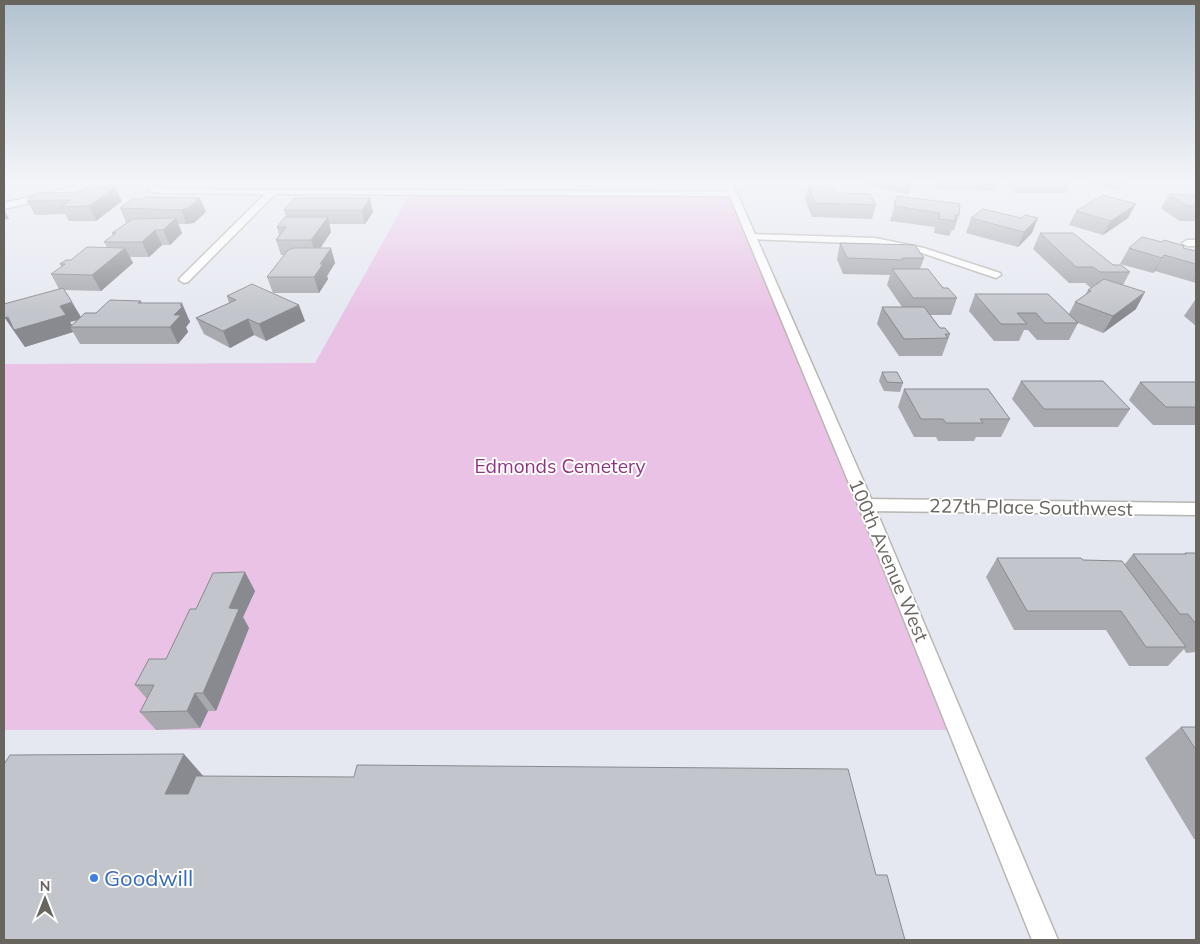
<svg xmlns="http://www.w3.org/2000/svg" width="1200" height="944" font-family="Mulish,sans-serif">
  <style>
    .green { fill: #e9c2e5 }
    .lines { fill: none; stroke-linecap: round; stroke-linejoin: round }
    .minor-casing { stroke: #b7b5af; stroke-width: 3 }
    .secondary-casing { stroke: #bab7b1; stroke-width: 3 }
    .minor { fill: #fff; fill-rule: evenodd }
    .secondary { fill: #fff; fill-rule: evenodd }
    .wall { fill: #a8a9af; fill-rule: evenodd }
    .shaded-wall { fill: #888a8f }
    .building { fill: #c3c5cc; stroke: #888a8f }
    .shop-dot { fill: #3f7fe0; stroke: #fff; stroke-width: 2 }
    .labels { text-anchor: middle; stroke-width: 4; stroke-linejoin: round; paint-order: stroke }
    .park-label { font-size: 19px; fill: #913383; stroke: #fff }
    .street-label { font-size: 19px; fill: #68645e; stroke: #fff }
    .near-shop-label { font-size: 22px; fill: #366cbe; stroke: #fff; text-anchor: start }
  </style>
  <rect width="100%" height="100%" fill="#e6e8f1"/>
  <path class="green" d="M411,192L733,194L959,730H4V364L315,363Z"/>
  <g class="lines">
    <defs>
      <g id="minor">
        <path d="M84,182H96L71,193L4,209V203L65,189Z"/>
        <path d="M102,182H155L157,188L163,189L733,192L737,194L733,196L275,194L188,282L184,283L179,280L180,278L265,194L163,193L151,192L147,185L106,184Z"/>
        <path d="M752,234L875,238L924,248L1000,273L1001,275L996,278L919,252L875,244L749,239L747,237Z"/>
        <path d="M1196,240V246H1187L1182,243L1187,240Z"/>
        <path d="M866,499L1196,503V515L866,511L860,509L858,505L860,501Z"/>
      </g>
      <path id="secondary" d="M724,182H732L874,505L1058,940H1032L858,505Z"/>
    </defs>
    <use href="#minor" class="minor-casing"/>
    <use href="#secondary" class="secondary-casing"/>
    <use href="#minor" class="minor"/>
    <use href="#secondary" class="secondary"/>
  </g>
  <g class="wall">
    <path d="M861,182H913L909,194L860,184Z"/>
    <path d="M933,182H998L995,191L939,189Z"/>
    <path d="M1002,182H1070L1066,193H1015Z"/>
    <path d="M1079,182H1127L1123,186H1121L1117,190Z"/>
    <path d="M808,186L836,193L876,205L872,219L812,217L805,200Z"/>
    <path d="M39,193L122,201L96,221H69L65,214L35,215L27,201Z"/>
    <path d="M1169,194L1196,195V221H1179L1161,208Z"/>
    <path d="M897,196L959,215L954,230H952L949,236L934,233L935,227L890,221Z"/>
    <path d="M295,198L373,212L365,224H329L331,232L320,248H331L335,263L327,276L328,279L319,293H273L267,277L285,255H281L276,240L279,235L277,227L286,217L284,210Z"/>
    <path d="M132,199L206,212L194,223L186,224H178L182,233L170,245H162L149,257H130L133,263L101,291L64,290L81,317L141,301L142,303L190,320V322L186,327L188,332L178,344H80L73,332L25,347L5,318L59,289L51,274L62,267L60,264L107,247L104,242L113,235L112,233L126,223L120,208ZM77,320L72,325L70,322Z"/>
    <path d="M1136,204L1128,218L1103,235L1069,225L1076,211Z"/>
    <path d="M971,218L1032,233L1018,247L966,233Z"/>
    <path d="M1040,233L1130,272L1123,285L1136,309L1103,333L1078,323L1069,340H1037L1028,330H1024L1019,341H994L969,311L975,294L1069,314L1075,302L1085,295L1088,290L1091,288L1085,283H1069L1033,249Z"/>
    <path d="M1162,242L1184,246L1183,248L1196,251V283L1155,271L1153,273L1120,264L1129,248Z"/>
    <path d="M840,243L924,258L920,269L957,298L951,315H930L940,328L950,334L942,356H899L877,324L882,307H902L887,285L890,275L843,274L837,259Z"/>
    <path d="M227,296L305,321L266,341L254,335L230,348L204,334L196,318L229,303Z"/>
    <path d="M1195,300H1196V326L1184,316Z"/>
    <path d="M882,372L903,383L900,392L884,391L879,381Z"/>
    <path d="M1021,381L1130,409L1118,427H1034L1012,399Z"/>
    <path d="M1140,382H1196V425H1153L1129,400Z"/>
    <path d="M904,389L1010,419L1001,437H976L974,441H938L936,437H914L898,407Z"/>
    <path d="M1185,553H1196V652L1186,653L1184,649L1168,666H1129L1106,630H1014L986,577L997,558L1083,560L1125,564L1133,554H1184Z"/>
    <path d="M255,591L243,617L249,628L216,711H208L200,728L156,730L140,712L147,699L135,685L166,659L196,609Z"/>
    <path d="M1181,727H1196V839H1194L1145,758Z"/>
  </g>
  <g class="shaded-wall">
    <path d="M1121,182H1123L1120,188L1117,190Z"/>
    <path d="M4,183L7,189H4Z"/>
    <path d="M115,187L122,201L96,221L89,206Z"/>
    <path d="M200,198L206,212L194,223L186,224L181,210Z"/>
    <path d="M370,198L373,212L365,224L362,210Z"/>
    <path d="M1136,204L1128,218L1103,235L1111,221Z"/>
    <path d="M5,211L9,219L4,220V212Z"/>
    <path d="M328,217L331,232L316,255L311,240Z"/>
    <path d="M176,218L182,233L170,245L163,230Z"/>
    <path d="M1038,218L1032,233L1018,247L1024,232Z"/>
    <path d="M155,230L162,245L149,257L142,242Z"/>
    <path d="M125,248L133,263L101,291L92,275Z"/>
    <path d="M331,248L335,263L327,276L328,279L319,293L314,277L320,264Z"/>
    <path d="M1164,255L1155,271L1153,273L1162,258Z"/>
    <path d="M1145,292L1136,309L1103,333L1113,316Z"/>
    <path d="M72,302L82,319L70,322L73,327H70L73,332L25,347L5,318L60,306Z"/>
    <path d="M182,303L190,322L186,327L188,332L178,344L170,327L174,315Z"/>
    <path d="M299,305L305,321L266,341L259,324Z"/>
    <path d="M248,319L254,335L230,348L223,331Z"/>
    <path d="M245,572L255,591L243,617L249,628L216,711L203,693L229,608Z"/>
    <path d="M195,693L208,711L200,728L187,711Z"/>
    <path d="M184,754L205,778L188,817L165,794Z"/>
  </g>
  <g class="building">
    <path d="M808,186L833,187L836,193L870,194L876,205L815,203Z"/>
    <path d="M115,187L89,206L61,207L71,200L27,201L30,197L39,193L80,192L85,188Z"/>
    <path d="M1169,194L1196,195V206H1187Z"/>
    <path d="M1103,195L1136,204L1111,221L1076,211Z"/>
    <path d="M897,196L960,204L959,215H955V221L939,219L940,213L894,206Z"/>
    <path d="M145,197L200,198L188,208L181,210L120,208L132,199H141Z"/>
    <path d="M295,198H370L362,210H284Z"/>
    <path d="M983,209L1021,218L1025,215L1038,218L1024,232L971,218Z"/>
    <path d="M285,217H328L311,240H276L286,227H277Z"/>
    <path d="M176,218L163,230H155L142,242H104L116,233H112L133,219Z"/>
    <path d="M1040,233H1073L1113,265H1121L1130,272H1100L1093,267H1076Z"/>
    <path d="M1142,237L1162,242L1164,240L1184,246L1183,248L1196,251V264L1164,255L1162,258L1129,248Z"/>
    <path d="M840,243L915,245L924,258H902L903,260L847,258Z"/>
    <path d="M87,247L125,248L92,275L51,274L65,264H60L66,260H71Z"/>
    <path d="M294,248H331L320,264H323L314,277H267L288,250Z"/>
    <path d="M892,269H928L943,288H948L957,298H913Z"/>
    <path d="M1104,279L1145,292L1113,316L1075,302L1091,291L1088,290Z"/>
    <path d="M252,284L299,305L259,324L248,319L223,331L196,318L236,300L227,296Z"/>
    <path d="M63,288L72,302L60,306L66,315L14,330L8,317L5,318L4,314V304Z"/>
    <path d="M975,294H1048L1078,323H1045L1036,313H1017L1027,324H1001Z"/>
    <path d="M110,300L141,301L138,303H182L180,306H183L174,315H181L170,327H70L85,313H96Z"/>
    <path d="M882,307H924L940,328H945L950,334H945L948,338L904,339Z"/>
    <path d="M882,372H897L903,383L887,382Z"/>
    <path d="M1021,381H1103L1130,409H1044Z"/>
    <path d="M1140,382H1196V407H1166Z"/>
    <path d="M904,389H988L1010,419H980L983,423H946L943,419H921Z"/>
    <path d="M1185,553H1196V624L1188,614H1180L1133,554H1186Z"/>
    <path d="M997,558H1081L1083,560L1122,561L1186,647H1146L1121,611H1027Z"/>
    <path d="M245,572L229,608L239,609L203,693H195L187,711L140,712L154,685H135L149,659H166L190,609H196L213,573Z"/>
    <path d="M1181,727H1196V750Z"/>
    <path d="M184,754L165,794H188L196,776L354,777L357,765L848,769L876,875H887L905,940H4V764L10,755Z"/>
  </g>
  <linearGradient id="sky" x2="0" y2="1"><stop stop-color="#b1c2ce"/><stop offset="0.58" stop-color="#f4f5f9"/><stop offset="1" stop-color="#f4f5f9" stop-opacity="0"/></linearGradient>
  <rect width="1200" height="314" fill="url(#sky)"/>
  <circle class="shop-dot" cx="94" cy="878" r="5"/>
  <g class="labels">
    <g class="park-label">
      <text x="560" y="473">Edmonds Cemetery</text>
    </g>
    <g class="street-label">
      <text transform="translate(1031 507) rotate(1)" y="7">227th Place Southwest</text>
      <text transform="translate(889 560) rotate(67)" y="7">100th Avenue West</text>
    </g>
    <g class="near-shop-label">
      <text x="104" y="886">Goodwill</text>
    </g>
  </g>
  <rect width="1200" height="944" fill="none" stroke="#68645e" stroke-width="10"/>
  <g transform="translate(45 899)" stroke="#ffffff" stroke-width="4" paint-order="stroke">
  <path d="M0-4L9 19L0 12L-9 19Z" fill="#68645e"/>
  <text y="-8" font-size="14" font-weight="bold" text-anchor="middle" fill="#68645e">N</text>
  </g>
</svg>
